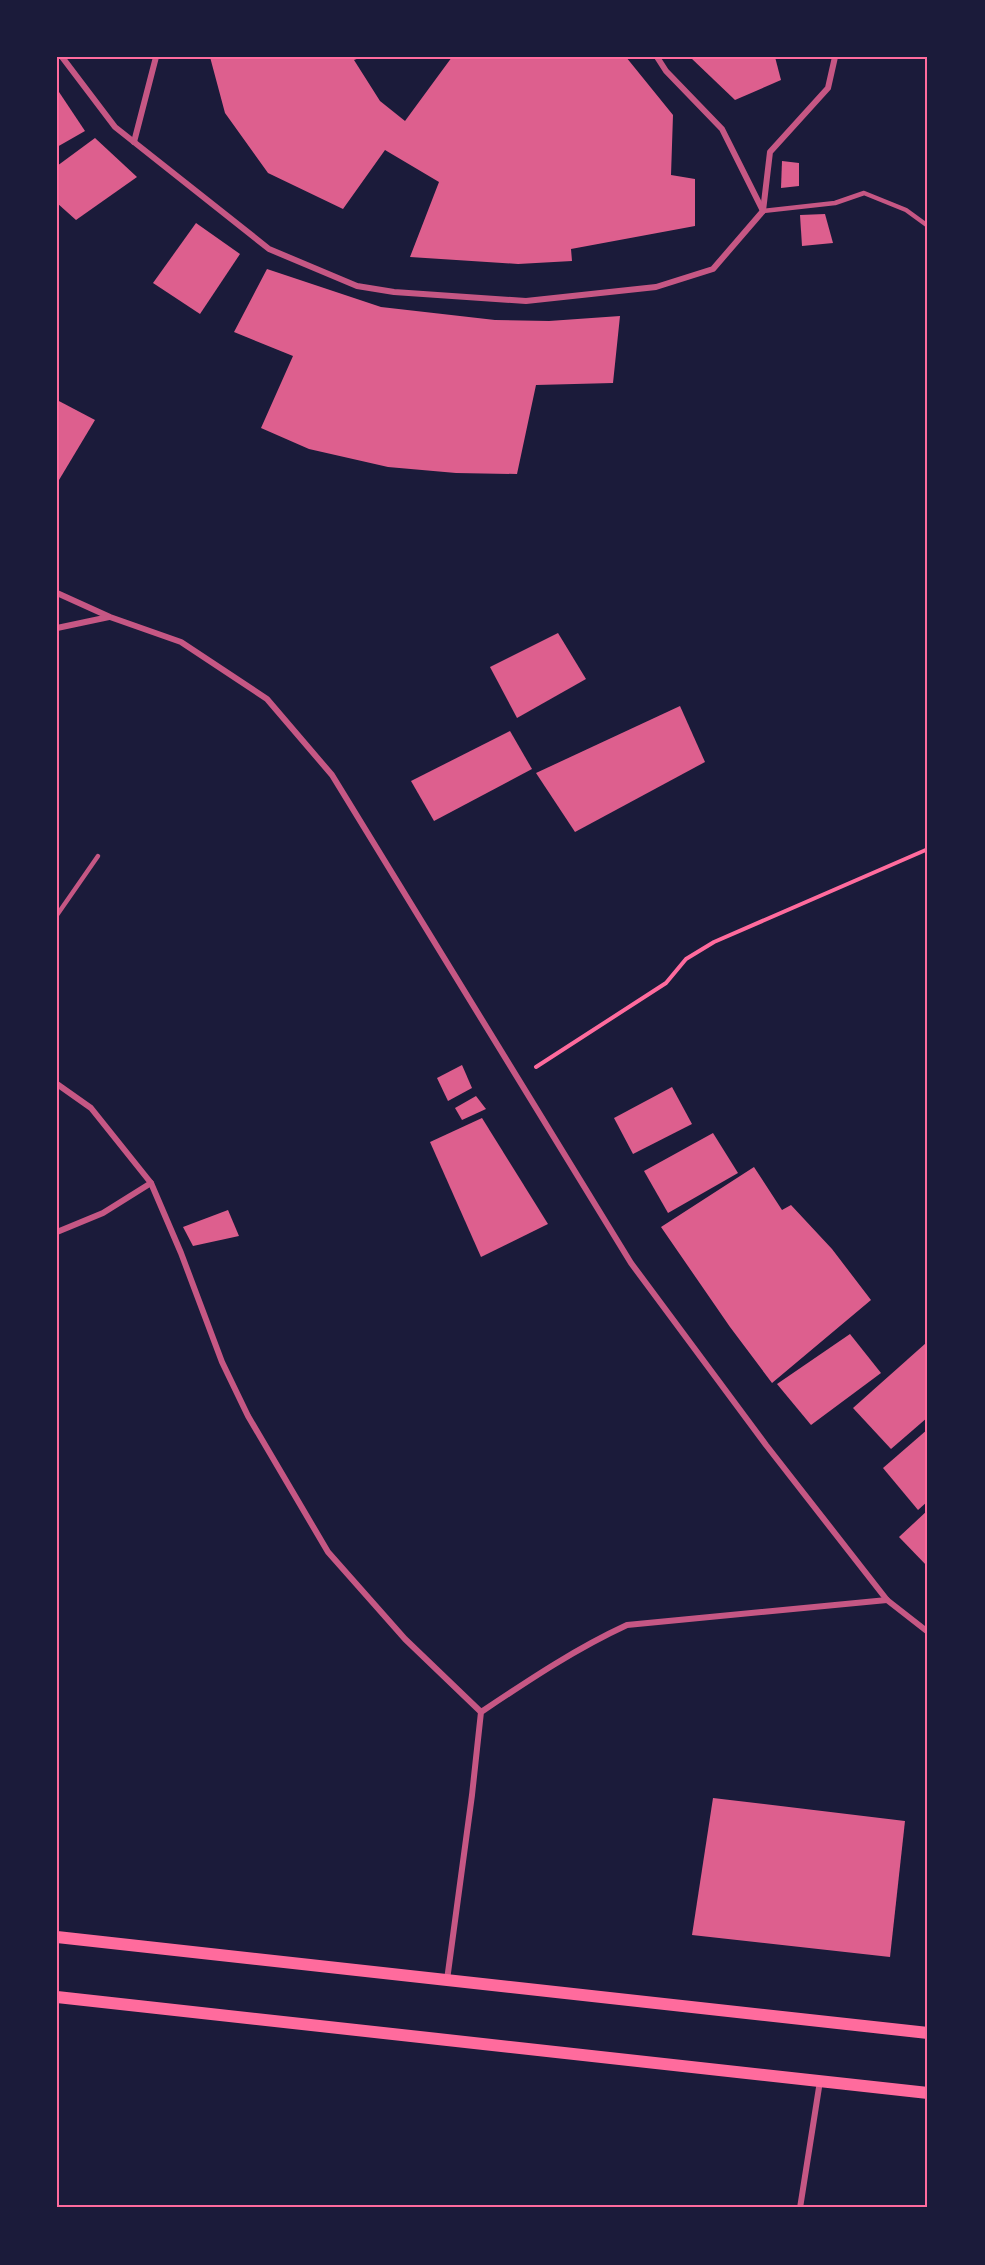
<svg xmlns="http://www.w3.org/2000/svg" width="985" height="2265" font-family="Jost,sans-serif">
  <style>
    .building { fill: #dd5f8e }
    .lines { fill: none; stroke-linecap: round; stroke-linejoin: round }
    .path { stroke: #ff6b9d; stroke-width: 4 }
    .service { stroke: #c65784; stroke-width: 4.5 }
    .minor { stroke: #c65784; stroke-width: 6 }
    .secondary { stroke: #ff6b9d; stroke-width: 12 }
    .neatline { fill: none; stroke: #ff6b9d; stroke-width: 2 }
  </style>
  <rect width="100%" height="100%" fill="#1b1b3a"/>
  <g class="building">
    <path d="M210,57H362L354,60L380,101L405,121L452,57H626L673,115L671,175L695,179V226L571,249L572,261L518,264L410,257L439,182L385,150L343,209L268,173L225,113Z"/>
    <path d="M690,57H775L781,80L735,100Z"/>
    <path d="M57,89L85,131L57,147Z"/>
    <path d="M95,138L137,177L76,220L57,203V166Z"/>
    <path d="M782,161L799,163V186L781,188Z"/>
    <path d="M825,214L833,243L802,246L800,215Z"/>
    <path d="M196,223L240,254L200,314L153,283Z"/>
    <path d="M267,269L381,307L495,320L549,321L620,316L613,383L536,385L517,474L456,473L388,467L309,449L261,428L293,356L234,332Z"/>
    <path d="M57,400L95,420L59,480L57,479Z"/>
    <path d="M558,633L586,679L517,718L490,667Z"/>
    <path d="M680,706L705,762L575,832L536,773Z"/>
    <path d="M510,731L532,769L434,821L411,781Z"/>
    <path d="M462,1065L472,1088L448,1101L437,1078Z"/>
    <path d="M672,1087L692,1124L633,1154L614,1118Z"/>
    <path d="M476,1096L486,1109L462,1120L455,1108Z"/>
    <path d="M482,1118L548,1224L481,1257L430,1142Z"/>
    <path d="M713,1133L738,1173L668,1213L644,1171Z"/>
    <path d="M754,1167L782,1210L791,1205L832,1249L871,1300L772,1383L730,1327L661,1227Z"/>
    <path d="M228,1210L239,1236L193,1246L183,1227Z"/>
    <path d="M850,1334L881,1373L811,1425L777,1384Z"/>
    <path d="M926,1343L928,1345V1417L891,1449L853,1408Z"/>
    <path d="M928,1429V1501L918,1510L883,1468Z"/>
    <path d="M928,1510V1567L899,1537Z"/>
    <path d="M713,1798L905,1821L890,1957L692,1935Z"/>
  </g>
  <g class="lines">
    <path class="path" d="M536,1067L666,983L686,959L714,942L928,849"/>
    <g class="service">
      <path d="M763,211L835,203L864,193L906,210L928,226"/>
      <path d="M57,915L98,856"/>
    </g>
    <g class="minor">
      <path d="M62,57L115,127L269,249L357,286L394,292L526,301L656,287L713,269L763,211L770,152L828,88L835,57"/>
      <path d="M657,57L666,71L722,129L763,211"/>
      <path d="M134,142L156,57"/>
      <path d="M57,593L110,617L181,642L267,699L332,775L631,1263L766,1445L887,1600L928,1632"/>
      <path d="M57,628L109,617"/>
      <path d="M57,1084L91,1108L151,1183L181,1253L222,1362L248,1416L328,1552L405,1639L481,1712"/>
      <path d="M57,1232L103,1213L151,1183"/>
      <path d="M447,1980L472,1795L481,1712C529,1680 575,1649 627,1625L887,1600"/>
      <path d="M800,2208L820,2081"/>
    </g>
    <g class="secondary">
      <path d="M57,1937L928,2033"/>
      <path d="M57,1997L928,2093"/>
    </g>
  </g>
  <rect width="985" height="2265" fill="none" stroke="#1b1b3a" stroke-width="117"/>
  <rect x="58" y="58" width="868" height="2148" class="neatline"/>
</svg>
